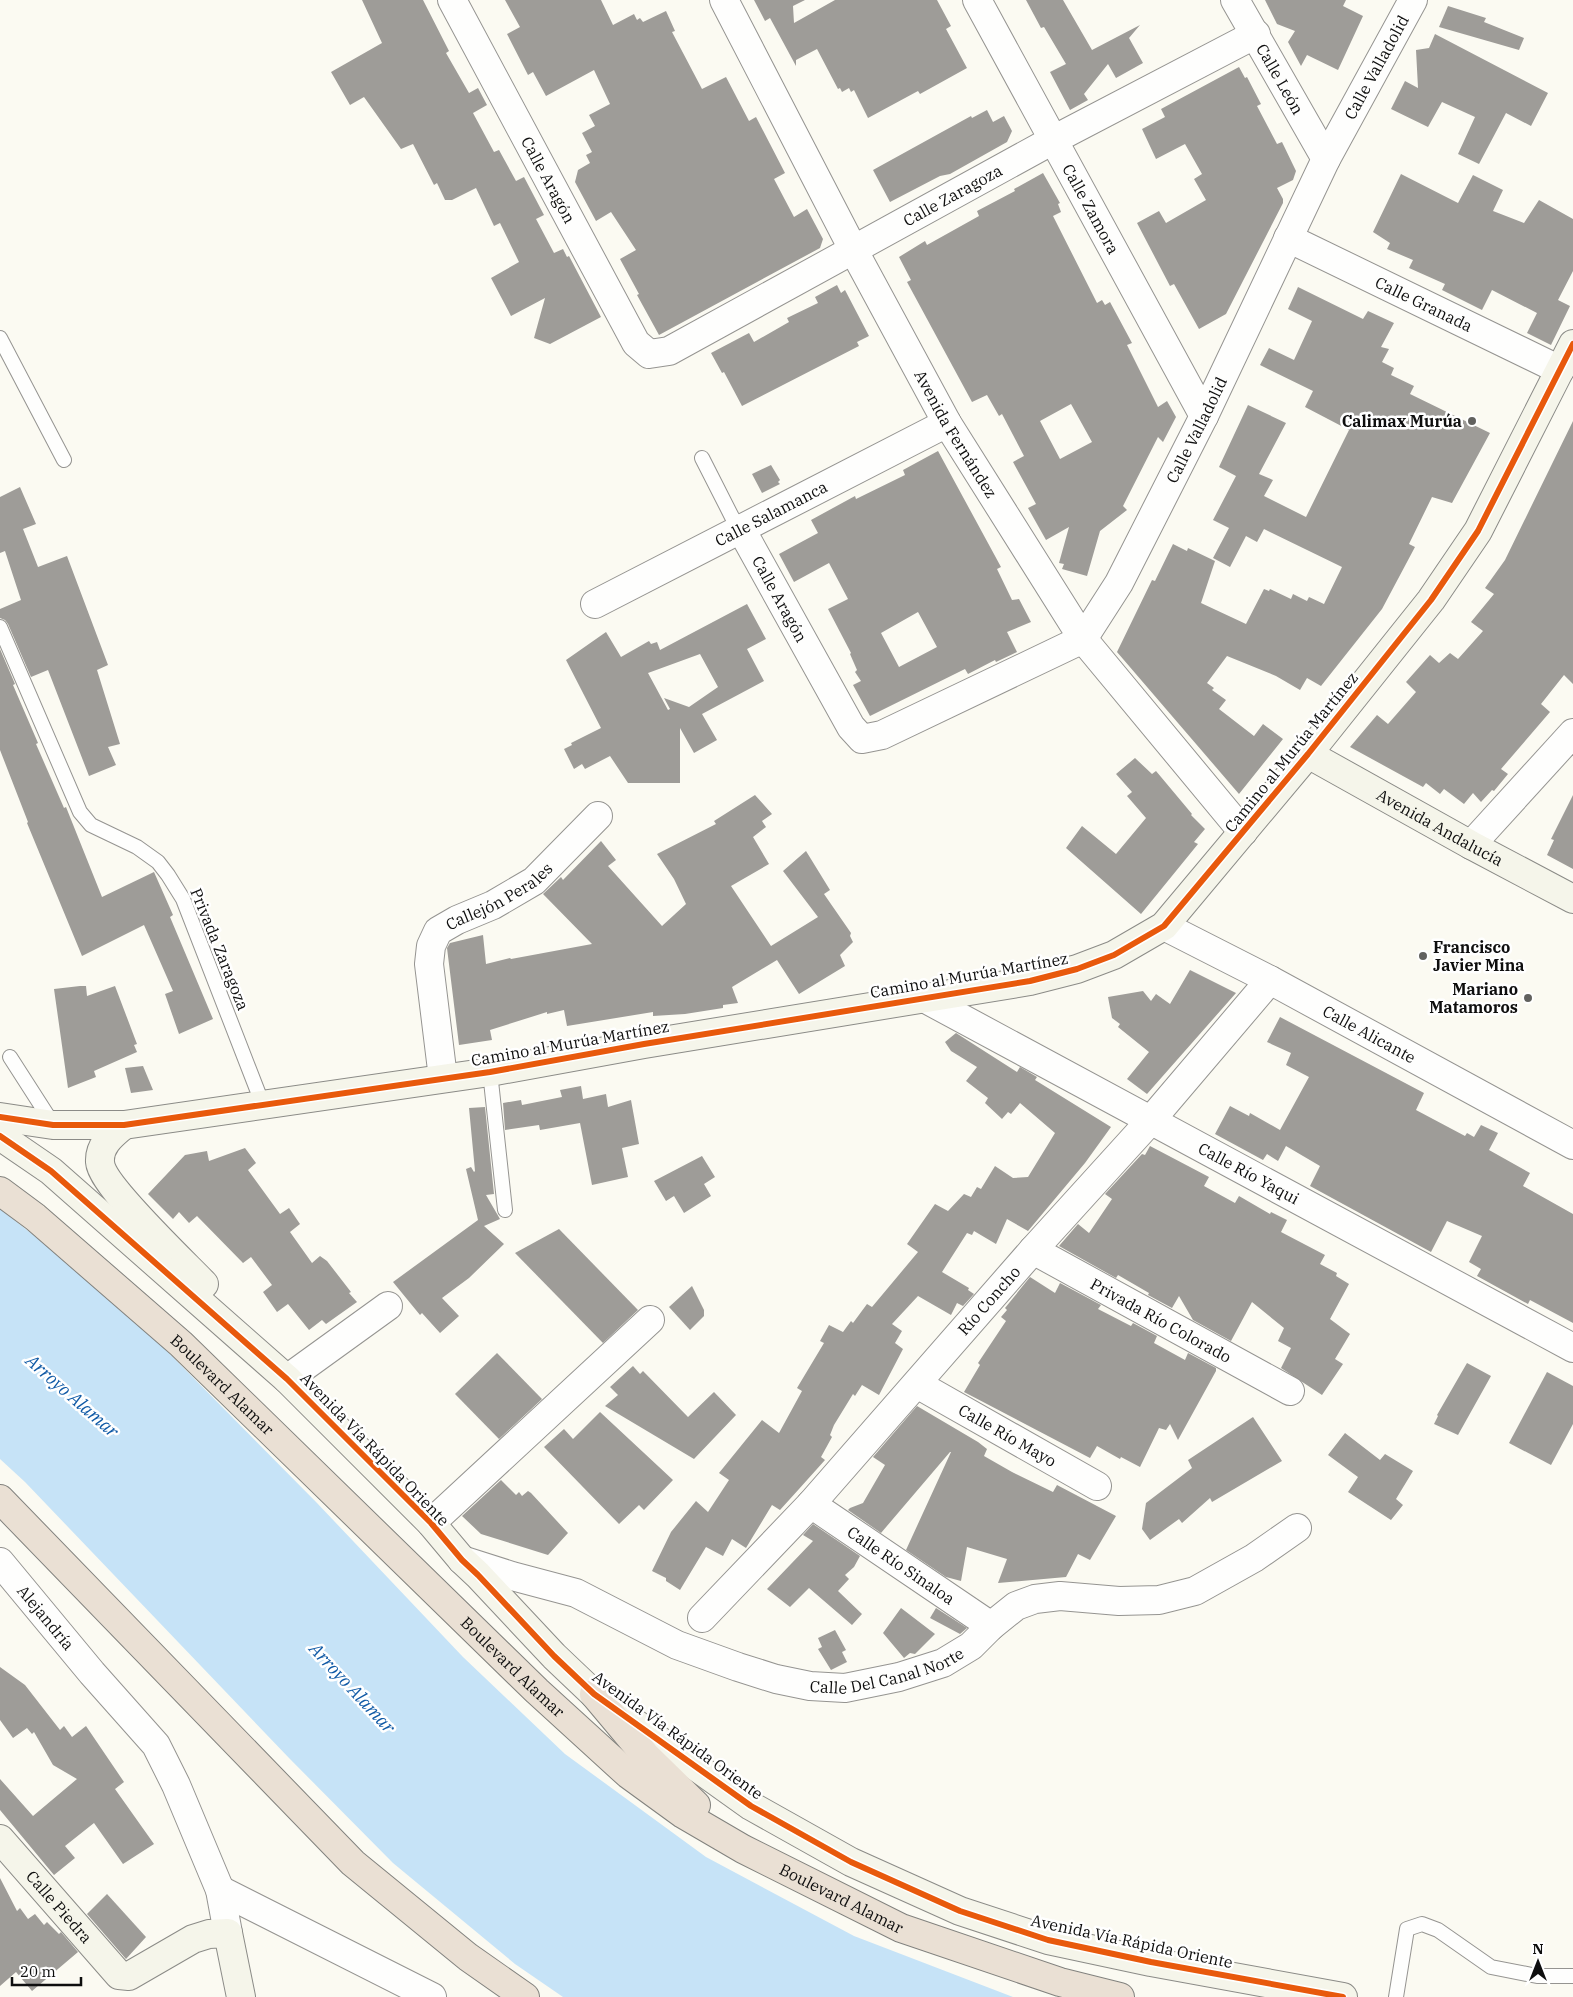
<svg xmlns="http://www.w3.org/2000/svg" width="1573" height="1997" font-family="'IBM Plex Serif',serif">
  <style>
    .water { fill: #c6e3f7 }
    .building { fill: #9e9c98; fill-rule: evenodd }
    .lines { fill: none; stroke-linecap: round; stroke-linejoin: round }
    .lane-casing { stroke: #959491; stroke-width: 16 }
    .street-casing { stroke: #959491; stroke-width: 30 }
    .secondary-casing { stroke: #8b8b87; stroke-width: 30 }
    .highway-casing { stroke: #82827e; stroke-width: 30 }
    .lane { stroke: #fefefd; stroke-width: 14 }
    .street { stroke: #fefefd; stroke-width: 28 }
    .secondary { stroke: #f5f5ea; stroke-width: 28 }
    .highway { stroke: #eae0d4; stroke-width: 28 }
    .cycleway-casing { stroke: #fff; stroke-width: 9 }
    .cycleway { stroke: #e8590c; stroke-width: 6 }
    .poi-dot { fill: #61615e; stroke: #fff; stroke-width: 2 }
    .labels { text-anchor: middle; stroke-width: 5; stroke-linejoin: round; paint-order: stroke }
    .street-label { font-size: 16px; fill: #0e0e0e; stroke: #fff }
    .poi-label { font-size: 16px; font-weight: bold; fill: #0e0e0e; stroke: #fff; text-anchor: end }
    .water-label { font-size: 18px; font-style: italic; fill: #105aa6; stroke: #fff }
  </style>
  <rect width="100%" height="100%" fill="#fbfaf2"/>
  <path class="water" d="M0,1209L77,1269L154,1338L317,1503L463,1657L565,1754L706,1857L854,1936L1013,1997H563L515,1964L393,1863L289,1758L25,1482L0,1459Z"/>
  <g class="building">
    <path d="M362,0H423L449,51L446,53L469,93L478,88L487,105L473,113L494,152L499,150L516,181L524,177L544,215L536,219L554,253L563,249L567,257L569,256L601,317L550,344L534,338L545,298L511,316L491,278L519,262L500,223L494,226L476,188L452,200H445L437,183L434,185L413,144L401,149L364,97L350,105L331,72L382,43Z"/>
    <path d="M505,0H601L613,25L634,14L637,20L640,18L643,22L666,11L675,31L672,32L702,89L726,77L749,121L756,117L785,173L774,179L794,217L807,209L823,239L820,248L659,335L637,295L639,294L620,259L636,250L611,212L596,221L575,182L578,170L590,163L586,155L592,152L582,133L595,126L589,115L610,104L594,70L546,96L533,72L528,75L507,34L520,27Z"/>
    <path d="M754,0H805L793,6L794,23L835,0H937L951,26L946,29L967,68L920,94L918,91L868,118L854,90L851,92L849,88L842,92L840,88L838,89L817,49L796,60V66L770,18L765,21Z"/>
    <path d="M1026,0H1063L1092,50L1140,25L1129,38L1143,63L1116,78L1108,64L1084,94L1088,100L1070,110L1050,72L1066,64L1044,27L1041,28Z"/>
    <path d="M1265,0H1346L1343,6L1363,16L1338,70L1307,55L1301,66L1288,42L1295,31L1277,24Z"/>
    <path d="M1448,6L1486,18L1484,22L1524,38L1519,50L1439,27Z"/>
    <path d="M1435,34L1548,93L1531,126L1506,113L1479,164L1458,154L1475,117L1442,102L1428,127L1391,109L1405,81L1418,88L1416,50L1429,48Z"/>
    <path d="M1239,67L1245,78L1247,77L1261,104L1257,106L1277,144L1282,142L1296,171L1293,180L1277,188L1283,199V203L1226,314L1199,329L1174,284L1170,286L1137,223L1159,211L1166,223L1206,200L1194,179L1202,174L1185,144L1156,159L1142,129L1165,117L1161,109Z"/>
    <path d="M987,110L993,122L1004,116L1012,131L1007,142L950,174L940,176L890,202L873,170L971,116L972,118Z"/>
    <path d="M1043,173L1060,203L1058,204L1061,212L1053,216L1097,303L1102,300L1105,305L1110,302L1132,343L1127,345L1158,407L1167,401L1176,417L1163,442L1158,437L1123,506L1127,510L1100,531L1087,576L1062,569L1064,564L1059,563L1069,527L1046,540L1028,508L1036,504L1013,462L1024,456L1002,414L999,416L987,395L972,402L907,282L911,280L899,257L925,241L927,245L979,216L977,211L1015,191L1014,189ZM1071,404L1092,442L1060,459L1040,421Z"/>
    <path d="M1401,174L1458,203L1473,175L1503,190L1493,211L1524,223L1539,200L1573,219V271L1558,300L1570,306L1551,345L1527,333L1537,313L1492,290L1482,310L1442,290L1445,284L1409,268L1413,260L1387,249L1390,243L1373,232Z"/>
    <path d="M837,285L841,293L845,290L869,336L857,342L859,346L742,406L724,372L722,373L711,353L749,333L754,342L789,322L787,318L818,303L815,297Z"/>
    <path d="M1298,287L1363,319L1368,311L1394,323L1381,347L1389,349L1382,362L1394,368L1391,375L1414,386L1410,394L1490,433L1452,503L1432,497L1409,544L1415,547L1382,609L1321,686L1307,678L1300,690L1276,676L1227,656L1207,683L1214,688L1212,690L1226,700L1219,709L1254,736L1263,724L1283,739L1239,794L1117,652L1152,580L1155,581L1173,544L1187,551L1188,548L1215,561L1201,603L1246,624L1264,589L1269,591L1270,589L1291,599L1293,594L1307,601L1309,597L1324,604L1342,567L1264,529L1257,542L1246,536L1230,567L1213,558L1229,528L1213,520L1236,476L1219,467L1248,405L1286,423L1259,474L1273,480L1264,496L1306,517L1349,430L1305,407L1313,391L1260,365L1269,348L1294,360L1312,321L1288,309Z"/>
    <path d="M1573,421V684L1564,675L1541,704L1550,712L1501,769L1508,774L1494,791L1492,790L1481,802L1473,793L1464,804L1444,789L1440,794L1426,783L1423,787L1350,747L1377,715L1388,724L1416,692L1406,682L1430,655L1439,663L1450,653L1458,659L1483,631L1471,622L1494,594L1485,588L1505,560Z"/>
    <path d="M938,451L1001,567L997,569L1012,600L1019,599L1031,622L1007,632L1017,652L996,662L995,660L968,674L965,669L870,716L853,685L861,681L855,672L857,670L850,654L851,653L828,609L848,599L829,563L794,582L779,554L818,533L811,520L855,496L856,499L905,475L903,470ZM918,612L937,647L899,667L881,633Z"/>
    <path d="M771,465L780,480L778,482L780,484L762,493L752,474Z"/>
    <path d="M20,487L36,524L23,529L38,567L67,556L108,665L97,670L120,744L108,747L116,765L89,776L48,670L31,677L8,624L5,620L0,618V609L21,600L5,551L0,553V497Z"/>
    <path d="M747,604L766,639L747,649L764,681L702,714L717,740L694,753L680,728V783H628L610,756L585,769L582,764L574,769L564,749L572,745L571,743L601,728L566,660L606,632L621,657L649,641L651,644L657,642L660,650ZM700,654L718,687L689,707L664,698L670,709L668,710L648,673Z"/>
    <path d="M0,649L15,684L13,685L38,743L36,744L64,808L66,807L102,897L154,872L173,915L170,917L213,1019L179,1034L165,994L173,991L144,925L82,956L27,823L28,822L0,750Z"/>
    <path d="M1135,758L1152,774L1156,771L1192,814L1191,815L1205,829L1194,842L1198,844L1141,914L1066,848L1082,826L1116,854L1146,818L1127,796L1132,792L1116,774Z"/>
    <path d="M755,795L772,814L762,821L766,827L753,837L769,864L731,886L771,946L818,917L783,871L806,851L830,890L824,894L851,933L850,936L853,942L840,955L845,966L799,994L777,960L732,987L738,1003L723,1005V1008L685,1014L653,1016V1012L567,1026L564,1010L547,1014V1012L490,1030L492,1040L459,1045L447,948L450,943L483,935L486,964L510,958L511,959L592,944L543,894L561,877L563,880L601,841L616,860L608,866L662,926L686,904L674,879L657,854L716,824L714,821Z"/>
    <path d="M1573,795V869L1547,855L1554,840L1551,839Z"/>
    <path d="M1190,970L1236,993L1147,1094L1127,1079L1149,1052L1118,1027L1120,1024L1112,1018L1108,997L1143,991L1151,1001L1156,994L1170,1004Z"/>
    <path d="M80,986H86L87,996L115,986L137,1044L134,1045L137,1052L94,1071L96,1077L68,1088L54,989Z"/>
    <path d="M1280,1017L1424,1093L1416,1110L1465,1136L1467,1133L1474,1137L1481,1125L1498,1133L1489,1150L1530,1173L1523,1186L1573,1214V1323L1530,1300L1528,1304L1477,1276L1481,1269L1469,1262L1482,1236L1447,1221L1431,1252L1310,1186L1320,1166L1286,1146L1278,1161L1267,1154L1263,1160L1215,1134L1230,1106L1249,1116L1250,1113L1280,1130L1309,1077L1286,1065L1291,1053L1267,1042Z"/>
    <path d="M956,1033L1017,1072L1020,1067L1037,1077L1035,1080L1111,1127L1085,1163L1028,1231L1007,1219L996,1244L974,1231L972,1235L967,1233L942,1272L969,1288L968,1290L974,1294L963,1306L957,1303L951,1315L918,1296L892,1324L902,1331L895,1343L903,1349L879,1395L862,1385L855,1396L853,1394L834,1425L830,1435L832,1437L821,1457L825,1460L799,1489L780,1510L772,1505L746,1548L732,1539L723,1556L706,1547L680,1590L666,1581V1578L652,1571L671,1532L696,1501L708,1512L729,1480L719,1473L762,1420L779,1433L802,1391L797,1388L824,1343L820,1341L829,1325L843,1332L851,1321L853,1323L867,1304L872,1307L918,1252L907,1244L935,1204L948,1211L964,1194L971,1197L977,1187L981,1189L995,1166L1013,1178L1028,1177L1055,1133L1020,1103L1011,1114L1008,1112L1002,1119L985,1103L988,1098L966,1081L977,1067L951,1051L945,1042Z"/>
    <path d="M143,1066L153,1090L131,1093L125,1068Z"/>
    <path d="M581,1086L583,1099L606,1094L608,1107L631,1100L639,1144L622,1148L628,1177L592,1185L580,1123L540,1130L539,1125L505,1130L503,1103L521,1100L522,1105L562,1097L560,1090Z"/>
    <path d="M485,1107L494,1194L486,1195L500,1219L484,1226L504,1244L469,1278L442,1298L459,1316L440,1333L422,1313L420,1315L393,1282L478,1220L466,1169L471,1167L474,1172L475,1171L469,1108Z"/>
    <path d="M1150,1146L1209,1177L1204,1186L1235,1203L1239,1196L1270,1214L1271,1212L1287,1220L1281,1232L1325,1255L1320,1264L1337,1273L1336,1276L1349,1284L1330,1319L1350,1334L1335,1359L1343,1364L1322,1395L1281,1368L1291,1348L1278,1341L1284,1328L1252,1302L1231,1341L1193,1320L1179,1296L1172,1308L1148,1295L1149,1293L1118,1275L1116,1278L1059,1246L1078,1224L1089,1233L1112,1199L1105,1194L1142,1154L1145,1155Z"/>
    <path d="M245,1148L256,1163L248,1170L280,1214L289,1208L300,1224L290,1232L312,1263L320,1256L327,1261L351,1292L349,1293L357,1302L326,1324L322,1320L309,1330L288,1304L277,1312L263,1292L272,1285L251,1257L243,1263L197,1216L189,1223L179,1212L173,1219L148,1194L185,1155L207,1151L209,1161Z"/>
    <path d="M702,1156L715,1177L704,1184L711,1196L684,1213L674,1196L666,1201L654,1181Z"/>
    <path d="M559,1229L638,1310L603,1343L515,1253Z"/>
    <path d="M1030,1277L1055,1293L1060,1283L1101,1305L1098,1309L1131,1326L1133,1323L1157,1336L1154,1343L1185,1360L1188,1353L1216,1368V1371L1178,1440L1170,1424L1166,1430L1159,1428L1140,1467L1121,1457L1120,1459L1097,1446L1090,1458L964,1392L980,1365L978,1363L1006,1321L1001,1317L1007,1310L1005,1308Z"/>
    <path d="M692,1286L704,1310V1316L690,1330L669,1307Z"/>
    <path d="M497,1353L542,1399L499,1439L455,1394Z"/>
    <path d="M1467,1363L1491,1376L1458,1435L1434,1424L1438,1416L1437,1415Z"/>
    <path d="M633,1366L640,1374L643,1371L688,1417L714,1392L736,1415L694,1459L605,1406L618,1395L610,1387Z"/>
    <path d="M1547,1372L1573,1386V1424L1551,1465L1509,1443Z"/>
    <path d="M917,1406L978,1442L987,1449L984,1456L1012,1472L1053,1492L1057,1485L1116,1516L1090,1560L1078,1554L1066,1577L998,1583L1007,1559L967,1547L961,1581L946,1577L906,1550L951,1452H950L881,1533L848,1510L850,1508L863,1503L885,1465L873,1457Z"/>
    <path d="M600,1412L673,1480L644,1510L639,1505L619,1524L544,1447L564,1429L573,1439Z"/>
    <path d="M1253,1417L1282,1461L1212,1502L1210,1498L1182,1523L1179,1519L1150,1540L1142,1529L1146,1503L1192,1468L1188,1460Z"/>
    <path d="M1345,1433L1380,1460L1385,1454L1413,1471L1396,1499L1403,1505L1391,1520L1348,1492L1358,1477L1328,1455Z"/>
    <path d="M501,1480L516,1495L519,1492L522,1496L528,1491L531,1493L568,1533L548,1555L481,1534L462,1516Z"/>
    <path d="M813,1524L860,1556L854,1567L845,1575L849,1579L838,1591L862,1614L852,1625L809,1588L790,1607L767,1589L813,1541L803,1535Z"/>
    <path d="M901,1608L935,1634L915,1654L910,1653L904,1658L883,1633Z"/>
    <path d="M936,1608L967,1628L960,1634L930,1618Z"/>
    <path d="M835,1630L846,1650L842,1652L847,1662L831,1670L818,1649L822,1647L818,1638Z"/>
    <path d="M0,1667L25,1685L60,1730L64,1726L72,1737L86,1726L124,1782L115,1789L154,1844L123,1864L94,1823L65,1846L75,1858L54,1875L0,1810V1779L33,1816L77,1779L53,1765L34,1732L32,1734L27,1728L13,1738L0,1720Z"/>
    <path d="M0,1878L17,1911L20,1908L28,1919L35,1914L44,1925L47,1922L59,1934L61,1932L78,1952L32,1991L16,1972L0,1986Z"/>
    <path d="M107,1894L146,1937L126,1959L87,1914Z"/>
  </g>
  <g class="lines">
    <defs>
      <g id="lane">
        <path d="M0,338L64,460"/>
        <path d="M702,458L732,517L741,529"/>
        <path d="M0,627L80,812L91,825L137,847L158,862L168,875L183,899L263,1105"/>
        <path d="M10,1057L53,1124"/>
        <path d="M490,1072L505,1210"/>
        <path d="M1396,1997L1407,1929L1422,1924L1438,1930L1491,1967L1537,1976H1573"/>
      </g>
      <g id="street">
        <path id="s1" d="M452,0L636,343L649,354L669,351L1053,140L1256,34"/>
        <path id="s2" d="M724,0L854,251L947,423L1083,639L1243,832"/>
        <path id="s3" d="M977,0L1204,416"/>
        <path id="s4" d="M1235,0L1326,159"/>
        <path id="s5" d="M1288,238L1560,370"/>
        <path id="s6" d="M741,529L851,727L862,739L882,735L1083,639L1119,583L1204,416L1326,159L1413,0"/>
        <path id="s7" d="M595,604L947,423"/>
        <path d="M1471,845L1573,733"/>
        <path id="s8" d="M1164,926L1270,980L1573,1145"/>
        <path id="s9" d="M924,998L1573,1348"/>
        <path id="s10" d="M443,1078L429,964L431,946L438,931L457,920L493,905L534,881L598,816"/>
        <path id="s11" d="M1033,1250L1290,1391"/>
        <path d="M287,1379L388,1306"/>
        <path id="s12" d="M917,1384L1097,1486"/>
        <path id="s13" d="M811,1504L991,1626"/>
        <path d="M431,1523L650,1320"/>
        <path id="s14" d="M462,1560L512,1576L576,1593L677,1645L738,1667L776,1679L810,1686L845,1688L899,1677L943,1663L971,1646L991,1626L1016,1606L1035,1599L1060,1596L1119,1601L1159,1600L1195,1591L1254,1558L1297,1528"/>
        <path id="s15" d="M0,1562L92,1673L156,1745L176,1785L220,1890L228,1933"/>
        <path id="s16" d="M702,1618L811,1504L1033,1250L1151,1120L1270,980"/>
        <path d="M220,1890L432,1997"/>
      </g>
      <g id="secondary">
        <path id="s17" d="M1308,754L1471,845L1573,899"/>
        <path d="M0,1117L53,1125H124L490,1072L644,1044L1030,981L1077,969L1114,955L1164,926L1308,754L1431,600L1478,531L1573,344"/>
        <path d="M124,1125C112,1135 99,1145 100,1162C101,1185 185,1264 204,1284"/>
        <path d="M0,1136L51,1171L287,1379L431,1523L462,1560L478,1575L554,1656L594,1694L751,1806L851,1862L960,1911L1048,1940L1151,1962L1343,1997"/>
        <path id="s18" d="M0,1839L119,1975L129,1976L193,1939L209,1934L228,1933L241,1997"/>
      </g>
      <g id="highway">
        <path id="s19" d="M0,1191L35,1217L181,1344L537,1691L628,1774L683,1814L743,1849L901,1928L1060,1982L1120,1997"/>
        <path d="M0,1499L353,1863L468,1957L525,1997"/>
        <path d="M594,1694L646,1756L696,1805"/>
      </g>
    </defs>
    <use href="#lane" class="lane-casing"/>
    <use href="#street" class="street-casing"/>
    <use href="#secondary" class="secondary-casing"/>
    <use href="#highway" class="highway-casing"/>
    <use href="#lane" class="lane"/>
    <use href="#street" class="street"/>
    <use href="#secondary" class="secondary"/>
    <use href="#highway" class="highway"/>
    <defs>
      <g id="cycleway">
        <path d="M0,1117L53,1125H124L490,1072L644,1044L1030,981L1077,969L1114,955L1164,926L1308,754L1431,600L1478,531L1573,344"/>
        <path d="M0,1136L51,1171L287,1379L431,1523L462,1560L478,1575L554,1656L594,1694L751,1806L851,1862L960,1911L1048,1940L1151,1962L1343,1997"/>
      </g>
    </defs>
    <use href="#cycleway" class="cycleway-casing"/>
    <use href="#cycleway" class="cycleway"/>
  </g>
  <g class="poi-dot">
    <circle cx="1472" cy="421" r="5"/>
    <circle cx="1423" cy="956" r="5"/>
    <circle cx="1528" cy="998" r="5"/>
  </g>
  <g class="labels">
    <g class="street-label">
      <text dy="6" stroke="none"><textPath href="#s6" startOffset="1129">Calle Valladolid</textPath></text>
      <text dy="6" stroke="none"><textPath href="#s4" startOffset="91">Calle León</textPath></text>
      <text dy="6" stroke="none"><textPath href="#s1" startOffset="204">Calle Aragón</textPath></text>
      <text dy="6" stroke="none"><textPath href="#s1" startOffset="750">Calle Zaragoza</textPath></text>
      <text dy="6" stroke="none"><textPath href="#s3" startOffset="238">Calle Zamora</textPath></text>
      <text dy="6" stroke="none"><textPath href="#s5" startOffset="151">Calle Granada</textPath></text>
      <text dy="6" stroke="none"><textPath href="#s6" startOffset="724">Calle Valladolid</textPath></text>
      <text dy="6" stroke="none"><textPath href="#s2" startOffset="492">Avenida Fernández</textPath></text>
      <text dy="6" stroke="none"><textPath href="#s7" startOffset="198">Calle Salamanca</textPath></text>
      <text dy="6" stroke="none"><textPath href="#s6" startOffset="80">Calle Aragón</textPath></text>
      <text transform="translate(1291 752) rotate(-51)" y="6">Camino al Murúa Martínez</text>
      <text dy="6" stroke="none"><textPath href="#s17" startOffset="151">Avenida Andalucía</textPath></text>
      <text dy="6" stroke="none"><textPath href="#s10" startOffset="220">Callejón Perales</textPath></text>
      <text transform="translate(220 949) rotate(68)" y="6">Privada Zaragoza</text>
      <text transform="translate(969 975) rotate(-10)" y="6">Camino al Murúa Martínez</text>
      <text dy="6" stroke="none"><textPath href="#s8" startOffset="232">Calle Alicante</textPath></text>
      <text transform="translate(570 1043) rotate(-10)" y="6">Camino al Murúa Martínez</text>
      <text dy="6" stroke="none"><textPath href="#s9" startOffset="369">Calle Río Yaqui</textPath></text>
      <text dy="6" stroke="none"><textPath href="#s16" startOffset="428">Río Concho</textPath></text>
      <text dy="6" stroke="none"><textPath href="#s11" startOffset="146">Privada Río Colorado</textPath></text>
      <text dy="6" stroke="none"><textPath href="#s19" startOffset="295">Boulevard Alamar</textPath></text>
      <text dy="6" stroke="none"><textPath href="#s12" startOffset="104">Calle Río Mayo</textPath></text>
      <text transform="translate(375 1449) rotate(46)" y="6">Avenida Vía Rápida Oriente</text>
      <text dy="6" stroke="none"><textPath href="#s13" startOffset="109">Calle Río Sinaloa</textPath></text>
      <text dy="6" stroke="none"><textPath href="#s15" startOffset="72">Alejandría</textPath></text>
      <text dy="6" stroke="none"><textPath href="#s14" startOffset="451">Calle Del Canal Norte</textPath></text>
      <text dy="6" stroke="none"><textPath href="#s19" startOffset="700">Boulevard Alamar</textPath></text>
      <text transform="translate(678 1735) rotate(36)" y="6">Avenida Vía Rápida Oriente</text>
      <text dy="6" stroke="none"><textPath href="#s19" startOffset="1105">Boulevard Alamar</textPath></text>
      <text dy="6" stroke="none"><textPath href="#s18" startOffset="90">Calle Piedra</textPath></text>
      <text transform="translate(1132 1941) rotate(12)" y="6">Avenida Vía Rápida Oriente</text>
    </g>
    <g class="poi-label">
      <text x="1462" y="427">Calimax Murúa</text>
      <text x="1433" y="953" text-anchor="start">Francisco<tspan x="1433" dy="18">Javier Mina</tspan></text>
      <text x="1518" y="995">Mariano<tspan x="1518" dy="18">Matamoros</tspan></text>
    </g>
    <g class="water-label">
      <text transform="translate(72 1396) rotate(41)" y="6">Arroyo Alamar</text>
      <text transform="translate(352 1688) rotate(47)" y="6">Arroyo Alamar</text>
    </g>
  </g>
  <g transform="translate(1538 1962)" stroke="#ffffff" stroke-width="4" paint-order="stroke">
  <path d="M0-4L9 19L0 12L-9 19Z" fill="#0e0e0e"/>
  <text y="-8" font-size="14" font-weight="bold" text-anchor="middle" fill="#0e0e0e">N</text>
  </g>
  <path d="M12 1977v8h69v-8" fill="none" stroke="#0e0e0e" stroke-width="2.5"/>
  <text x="20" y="1977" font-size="15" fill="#0e0e0e" stroke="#ffffff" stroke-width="4" paint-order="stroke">20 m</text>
</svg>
